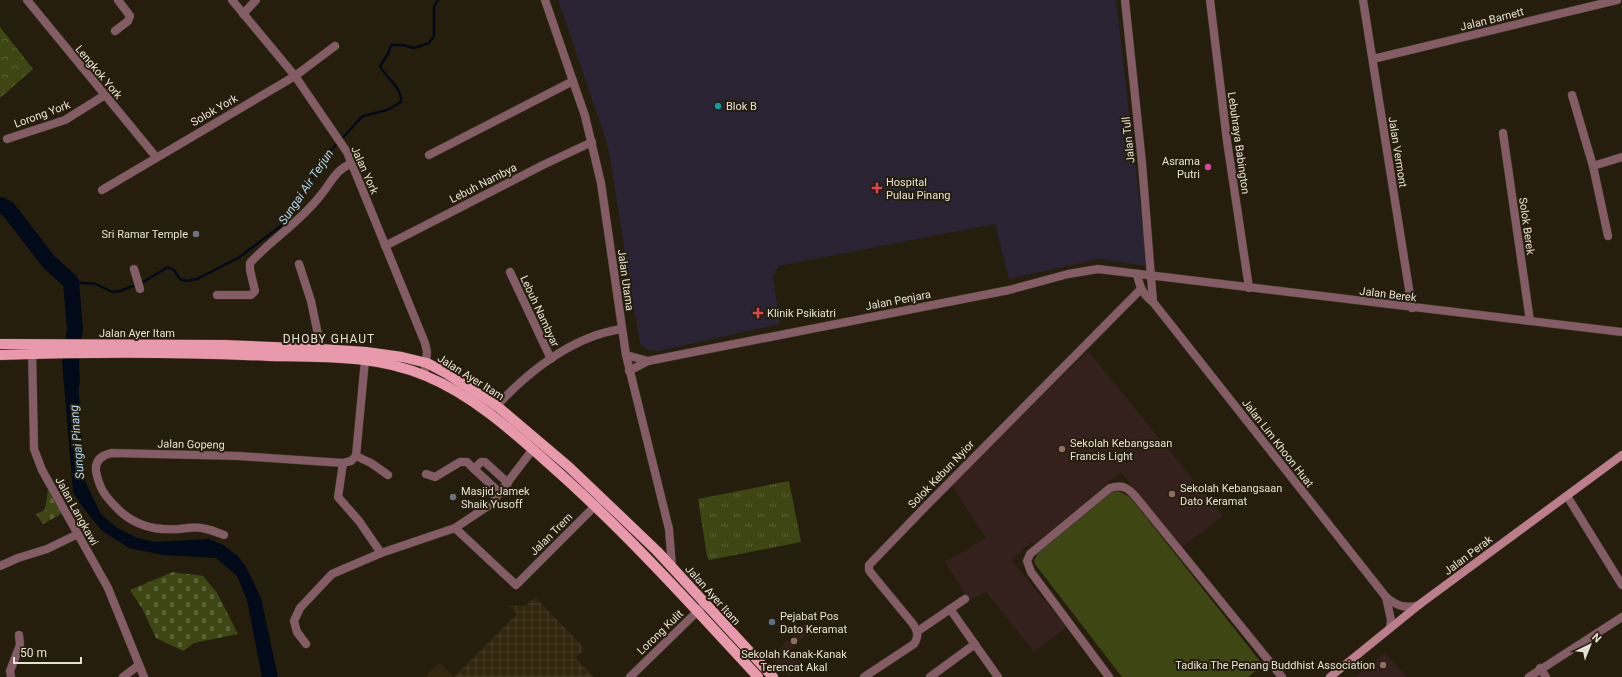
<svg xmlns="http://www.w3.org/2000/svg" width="1622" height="677" font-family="Roboto,sans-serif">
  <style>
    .built { fill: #32270e }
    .industrial { fill: url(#industrial-grid) }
    .education { fill: #34211e }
    .medical { fill: #292333 }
    .grass { fill: url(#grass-tufts) }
    .forest { fill: url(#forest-crowns) }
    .cemetery { fill: url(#cemetery-stones) }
    .garden { fill: #3e4713 }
    .water { fill: #000a19 }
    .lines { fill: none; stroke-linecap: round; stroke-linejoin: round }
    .stream { stroke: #000a19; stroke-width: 2.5 }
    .river { stroke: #000a19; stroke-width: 16 }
    .minor-casing { stroke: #413928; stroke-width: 9 }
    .tertiary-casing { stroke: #413928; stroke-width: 9 }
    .secondary-casing { stroke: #413928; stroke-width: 9 }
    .primary-casing { stroke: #413928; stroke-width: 11 }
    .minor { stroke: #835c65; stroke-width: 8 }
    .tertiary { stroke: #835c65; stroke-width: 8 }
    .secondary { stroke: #bc7e8d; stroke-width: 8 }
    .primary { stroke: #e999ac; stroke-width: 10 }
    .culture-dot { fill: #0f9aa8; stroke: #261e0c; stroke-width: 1.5 }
    .hotel-dot { fill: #d1479c; stroke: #261e0c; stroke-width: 1.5 }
    .health-dot { fill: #e0444e; stroke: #261e0c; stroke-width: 1.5 }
    .worship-dot { fill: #6b7280; stroke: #261e0c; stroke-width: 1.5 }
    .education-dot { fill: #8d6e63; stroke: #261e0c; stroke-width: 1.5 }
    .service-dot { fill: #5c6f8a; stroke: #261e0c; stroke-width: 1.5 }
    .labels { text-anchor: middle; stroke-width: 4; stroke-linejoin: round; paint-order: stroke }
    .street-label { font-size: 11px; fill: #e6e1d5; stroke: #261e0c }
    .poi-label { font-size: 11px; fill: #e6e1d5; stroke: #261e0c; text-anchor: start }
    .water-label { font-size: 12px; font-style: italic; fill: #aed6f3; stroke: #261e0c }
    .neighbourhood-label { font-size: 12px; letter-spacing: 1px; fill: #e6e1d5; stroke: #261e0c }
  </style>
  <defs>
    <pattern id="industrial-grid" width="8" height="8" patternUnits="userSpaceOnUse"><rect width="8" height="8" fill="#32270e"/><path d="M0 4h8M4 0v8" fill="none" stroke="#463c25"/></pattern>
    <pattern id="grass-tufts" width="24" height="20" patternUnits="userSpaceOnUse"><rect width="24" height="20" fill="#3e4713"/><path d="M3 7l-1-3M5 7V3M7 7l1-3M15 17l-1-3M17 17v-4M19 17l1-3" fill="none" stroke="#5a6134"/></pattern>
    <pattern id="forest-crowns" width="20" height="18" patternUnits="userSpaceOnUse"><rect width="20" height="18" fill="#3e4713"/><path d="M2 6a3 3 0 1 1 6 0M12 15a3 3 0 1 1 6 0" fill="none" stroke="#5a6134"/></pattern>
    <pattern id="cemetery-stones" width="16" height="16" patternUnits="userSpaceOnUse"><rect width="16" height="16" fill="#3e4713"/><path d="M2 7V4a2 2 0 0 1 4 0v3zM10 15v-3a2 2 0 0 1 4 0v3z" fill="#5a6134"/></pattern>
  </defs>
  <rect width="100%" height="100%" fill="#261e0c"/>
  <path class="built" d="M440,663L454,677H424Z"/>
  <path class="industrial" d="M535,597L585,649L575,658L594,677H454L517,614L508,605L526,606Z"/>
  <g class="education">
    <path d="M1088,351L1223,516L1181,548L1121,472L1036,543H1030L1011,560L1067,627L1034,652L986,592L969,600L945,562L986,538L951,484Z"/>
    <path d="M805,623L811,629L789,652L801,663L789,676L770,658Z"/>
    <path d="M1385,653L1407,677H1355Z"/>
  </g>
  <path class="medical" d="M558,0H1116L1147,266L1098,259L1009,279L995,224L778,266L773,276L780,324L659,351L648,350L641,345L639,338L609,153L605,137Z"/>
  <path class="grass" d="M789,481L801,542L709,560L707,556L698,499Z"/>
  <path class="forest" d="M0,27L33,69L0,98Z"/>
  <g class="cemetery">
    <path d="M48,490L63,513L43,524L36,514L45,510Z"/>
    <path d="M173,572C183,574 192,574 203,576L217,593L238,634L194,643L183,651L156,638L142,608L130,590Z"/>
  </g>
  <path class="garden" d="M1118,491L1130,497L1263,665L1248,677H1122L1035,564L1034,560L1039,552L1111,492Z"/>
  <path class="water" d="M62,360H77L84,479L101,514L116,527L135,537L154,542L209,539L223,545L238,556L246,567L261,598L278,677H262L247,600L237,576L216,558L163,555L129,548L101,530L82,506L73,492Z"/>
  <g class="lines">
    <path class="stream" d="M71,282L96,284L112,292L120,291L143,282L168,267L174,270L180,279L186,281L197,279L238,258L282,225L300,199L321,161L359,120L363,116L387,110L401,102C401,85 387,80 380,66L388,54L391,45H403L414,48L429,43L434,36V7L438,0"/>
    <path class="river" d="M0,205L8,209L49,262L71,282L75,329L71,362L72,382"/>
    <defs>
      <g id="minor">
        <path d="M27,0L156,157"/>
        <path d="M1125,0L1142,163L1153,302"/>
        <path d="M1210,0L1227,141L1249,288"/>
        <path d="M1363,0L1412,308"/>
        <path d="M115,31L128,21L130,16L118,0"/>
        <path d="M1373,59L1617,0"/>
        <path d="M1572,95L1593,166L1608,236"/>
        <path d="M1503,133L1530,321"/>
        <path d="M7,139L65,120L105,95"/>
        <path d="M429,155L573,81"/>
        <path d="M1593,166L1622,157"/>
        <path d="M102,190L295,76L335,46"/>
        <path d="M385,246L543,165L592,142"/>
        <path d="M299,264L311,301L321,349"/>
        <path d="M134,269L140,289"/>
        <path d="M510,272L551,359"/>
        <path d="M1137,274C1140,287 1142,294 1153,302L1386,597C1397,606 1405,609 1419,605"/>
        <path d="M217,295H251L255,291L250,270V263C272,239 300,222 320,196C332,182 334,171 352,163"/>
        <path d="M32,348L34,449L42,470L108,588L144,677"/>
        <path d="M626,355L648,361"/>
        <path d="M629,371L648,361L1009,290L1068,274L1098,269L1622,332"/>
        <path d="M493,410C526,373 572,336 622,329"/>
        <path d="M356,456L371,463L388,475"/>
        <path d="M343,463L338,497L359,521L381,553"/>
        <path d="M474,469L500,493"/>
        <path d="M426,474L435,477L460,462H467L474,469L481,462H485L508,483"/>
        <path d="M1567,496L1622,585"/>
        <path d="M455,528L491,504L533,449"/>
        <path d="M224,535C218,533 212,530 206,529C197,526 188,528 179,529C154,531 132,525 115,506C104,495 99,487 96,471C95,460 102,455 112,453L239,456L343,463L351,461L356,456L365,360"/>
        <path d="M0,566L18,558L47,549L78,534"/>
        <path d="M1386,597L1391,620L1390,628"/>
        <path d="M950,609L998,677"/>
        <path d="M918,631L965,599"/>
        <path d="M306,644L297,632L294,621L300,608L332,574L381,553L455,528L516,585L599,502"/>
        <path d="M1540,668L1546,677"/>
        <path d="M11,677L10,671L20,645L19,635"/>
        <path d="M123,677L139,665"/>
        <path d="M630,677L705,604"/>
        <path d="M864,677L914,644C919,636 918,632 913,624L871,573L869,570V565L926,506L1141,289"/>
        <path d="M930,677L975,644"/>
        <path d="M1109,677L1031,572L1027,561L1030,554L1110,488C1123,484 1128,488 1136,497L1282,677"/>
        <path d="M1529,677L1622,617"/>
      </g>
      <g id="tertiary">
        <path d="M232,0L295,76L347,152L425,343L427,352L424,375"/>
        <path d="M545,0L585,116L601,183L626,355L669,529L672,567"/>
        <path d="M243,14L256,0"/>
      </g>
      <path id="secondary" d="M1330,677L1420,604L1622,455"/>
      <g id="primary">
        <path d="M0,344L224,345L321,349L366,352L402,357L427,363L446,373L497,406L569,467L657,551L773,677"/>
        <path d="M0,355C90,352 180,352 269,356C321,357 377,355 426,376C472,395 511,430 548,463C623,529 690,603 758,677"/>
      </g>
    </defs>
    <use href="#minor" class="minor-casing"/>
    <use href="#tertiary" class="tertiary-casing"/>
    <use href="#secondary" class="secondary-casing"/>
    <use href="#primary" class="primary-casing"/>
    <use href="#minor" class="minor"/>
    <use href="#tertiary" class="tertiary"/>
    <use href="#secondary" class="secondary"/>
    <use href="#primary" class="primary"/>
  </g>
  <circle class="culture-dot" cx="718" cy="106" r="4"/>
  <circle class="hotel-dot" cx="1208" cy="167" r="4"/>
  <g class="health-dot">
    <path d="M875 182h4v4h4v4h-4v4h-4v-4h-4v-4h4z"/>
    <path d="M756 307h4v4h4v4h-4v4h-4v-4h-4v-4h4z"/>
  </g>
  <g class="worship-dot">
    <circle cx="196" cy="234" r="4"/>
    <circle cx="453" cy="497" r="4"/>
  </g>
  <g class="education-dot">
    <circle cx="1062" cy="449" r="4"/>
    <circle cx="1172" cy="494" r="4"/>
    <circle cx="794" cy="641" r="4"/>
    <circle cx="1383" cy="665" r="4"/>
  </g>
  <circle class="service-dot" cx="772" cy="622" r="4"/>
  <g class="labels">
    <g class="street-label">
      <text transform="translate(1492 19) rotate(-14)" y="4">Jalan Barnett</text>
      <text transform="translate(99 72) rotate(50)" y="4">Lengkok York</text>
      <text transform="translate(214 110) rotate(-30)" y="4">Solok York</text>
      <text transform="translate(42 114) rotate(-20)" y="4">Lorong York</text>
      <text transform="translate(1128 140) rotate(-96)" y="4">Jalan Tull</text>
      <text transform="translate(1239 143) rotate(82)" y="4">Lebuhraya Babington</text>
      <text transform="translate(1398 152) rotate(81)" y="4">Jalan Vermont</text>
      <text transform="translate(365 170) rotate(66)" y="4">Jalan York</text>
      <text transform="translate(483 183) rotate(-27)" y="4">Lebuh Nambya</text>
      <text transform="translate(1527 226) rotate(82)" y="4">Solok Berek</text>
      <text transform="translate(626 280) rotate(82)" y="4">Jalan Utama</text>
      <text transform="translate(1388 294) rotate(7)" y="4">Jalan Berek</text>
      <text transform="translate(898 300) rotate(-11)" y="4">Jalan Penjara</text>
      <text transform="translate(540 311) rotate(65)" y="4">Lebuh Nambyar</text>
      <text x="137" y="337">Jalan Ayer Itam</text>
      <text transform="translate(471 377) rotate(32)" y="4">Jalan Ayer Itam</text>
      <text transform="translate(1278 443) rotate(52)" y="4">Jalan Lim Khoon Huat</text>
      <text transform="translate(191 444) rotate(1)" y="4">Jalan Gopeng</text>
      <text transform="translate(941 474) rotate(-46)" y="4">Solok Kebun Nyior</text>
      <text transform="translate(77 511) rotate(61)" y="4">Jalan Langkawi</text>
      <text transform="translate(551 534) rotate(-45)" y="4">Jalan Trem</text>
      <text transform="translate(1468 555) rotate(-37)" y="4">Jalan Perak</text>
      <text transform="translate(713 595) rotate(48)" y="4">Jalan Ayer Itam</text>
      <text transform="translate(660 632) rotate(-44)" y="4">Lorong Kulit</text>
    </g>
    <g class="poi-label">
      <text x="726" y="110">Blok B</text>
      <text x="1200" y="165" text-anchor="end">Asrama<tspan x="1200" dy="13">Putri</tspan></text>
      <text x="886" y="186">Hospital<tspan x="886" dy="13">Pulau Pinang</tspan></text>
      <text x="188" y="238" text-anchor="end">Sri Ramar Temple</text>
      <text x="767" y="317">Klinik Psikiatri</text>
      <text x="1070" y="447">Sekolah Kebangsaan<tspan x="1070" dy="13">Francis Light</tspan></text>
      <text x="1180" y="492">Sekolah Kebangsaan<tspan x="1180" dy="13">Dato Keramat</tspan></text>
      <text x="461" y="495">Masjid Jamek<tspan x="461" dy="13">Shaik Yusoff</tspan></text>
      <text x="780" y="620">Pejabat Pos<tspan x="780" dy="13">Dato Keramat</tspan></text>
      <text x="794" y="658" text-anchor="middle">Sekolah Kanak-Kanak<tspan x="794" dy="13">Terencat Akal</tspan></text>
      <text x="1375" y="669" text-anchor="end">Tadika The Penang Buddhist Association</text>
    </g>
    <g class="water-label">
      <text transform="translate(306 187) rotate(-56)" y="4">Sungai Air Terjun</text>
      <text transform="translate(77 442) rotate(-95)" y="4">Sungai Pinang</text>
    </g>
    <g class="neighbourhood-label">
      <text x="329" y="343">DHOBY GHAUT</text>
    </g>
  </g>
  <g transform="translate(1590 645) rotate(43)" stroke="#261e0c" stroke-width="3" paint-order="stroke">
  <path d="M0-3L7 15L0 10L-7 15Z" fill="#e6e1d5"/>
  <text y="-6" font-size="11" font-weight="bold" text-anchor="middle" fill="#e6e1d5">N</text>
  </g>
  <path d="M14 657v6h67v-6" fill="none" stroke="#e6e1d5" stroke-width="2"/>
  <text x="20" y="657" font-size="12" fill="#e6e1d5" stroke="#261e0c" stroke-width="3" paint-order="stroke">50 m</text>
</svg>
